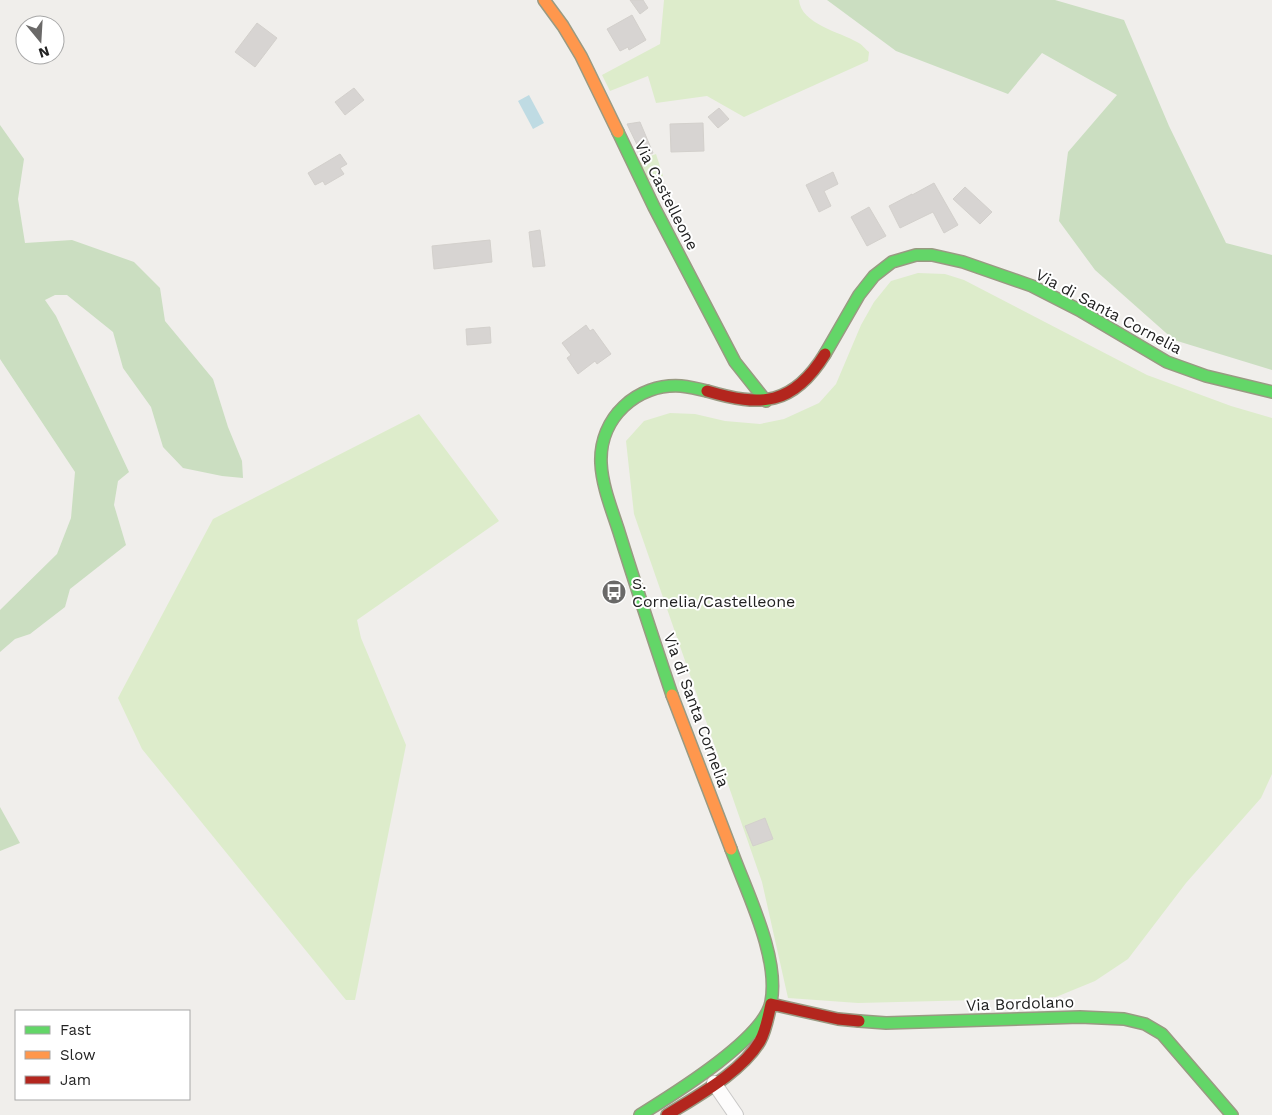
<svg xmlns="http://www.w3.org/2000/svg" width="1272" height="1115" font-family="'Work Sans',sans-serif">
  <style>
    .grass { fill: #ddeccb }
    .forest { fill: #cbdec1 }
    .water { fill: #bfdbe3 }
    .building { fill: #d7d4d2; stroke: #d3d0cc }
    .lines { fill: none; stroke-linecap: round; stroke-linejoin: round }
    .street-casing { stroke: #c9c8c7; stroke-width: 16 }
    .fast-casing { stroke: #999a82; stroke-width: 14 }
    .slow-casing { stroke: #999a82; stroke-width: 14 }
    .jam-casing { stroke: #999a82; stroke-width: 14 }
    .street { stroke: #fdfcfc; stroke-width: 14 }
    .fast { stroke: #63d668; stroke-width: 11 }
    .slow { stroke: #ff974d; stroke-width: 11 }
    .jam { stroke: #b3261e; stroke-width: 11 }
    .labels { text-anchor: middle; stroke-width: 4; stroke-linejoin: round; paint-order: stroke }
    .street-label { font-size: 16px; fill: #222; stroke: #fff }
    .poi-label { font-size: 16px; fill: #222; stroke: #fff; text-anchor: start }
  </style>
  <rect width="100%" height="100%" fill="#f0eeeb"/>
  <g class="grass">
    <path d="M664,0H799C801,24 840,32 857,42C862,44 865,49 869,52L868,61L744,117L707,96L656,103L648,76L610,91L602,75L660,44Z"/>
    <path d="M656,154L663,176L647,181L637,161Z"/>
    <path d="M918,273L945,274L964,280L1147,375L1231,406L1272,418V774L1261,798L1186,883L1128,959L1095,981L1056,997L1022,999L858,1003L788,998L762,882L634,514L626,441L644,421L670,413L695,414L725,421L760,424L784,419L819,403L836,384L861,325L874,302L891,281Z"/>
    <path d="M419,414L499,521L357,620L361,638L406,745L355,1000H346L142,749L118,698L213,519Z"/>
  </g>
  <g class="forest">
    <path d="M827,0H1055L1124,20L1169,126L1226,243L1272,255V370L1174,340L1095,270L1059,221L1068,152L1117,95L1042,53L1008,94L896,51Z"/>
    <path d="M0,125L24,159L18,199L25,243L72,240L134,262L160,288L165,321L213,379L228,427L242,461L243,478L222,476L183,468L163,447L151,407L123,368L113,332L67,295H55L45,300L56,316L129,472L118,481L114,505L126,545L70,589L65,607L30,634L15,639L0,652V610L57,554L71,518L75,472L0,359Z"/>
    <path d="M0,807L20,843L0,851Z"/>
  </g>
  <path class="water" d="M529,95L544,123L533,129L518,101Z"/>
  <g class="building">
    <path d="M630,0H643L648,8L640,14Z"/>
    <path d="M632,15L646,40L629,50L628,47L620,51L607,29Z"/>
    <path d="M257,23L277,38L255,67L235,52Z"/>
    <path d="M354,88L364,100L345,115L335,102Z"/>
    <path d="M719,108L729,119L718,128L708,117Z"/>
    <path d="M640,122L653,153L643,157L627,124Z"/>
    <path d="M703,123L704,151L671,152L670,124Z"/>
    <path d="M340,154L347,164L340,168L344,174L325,185L323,181L315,185L308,173Z"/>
    <path d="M833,172L838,184L824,191L831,206L819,212L806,185Z"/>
    <path d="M662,179L667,192L661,195L655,182Z"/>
    <path d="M934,183L958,225L944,233L933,212L900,228L889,206L912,194V195Z"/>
    <path d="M965,187L992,212L980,224L953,199Z"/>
    <path d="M869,207L886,236L867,246L851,217Z"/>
    <path d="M540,230L545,266L533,267L529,232Z"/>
    <path d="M490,240L492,262L434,269L432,246Z"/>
    <path d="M586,325L590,331L593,329L611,354L597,364L595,361L578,374L567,358L571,355L562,343Z"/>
    <path d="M490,327L491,343L467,345L466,329Z"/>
    <path d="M765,818L773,839L753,846L745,826Z"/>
  </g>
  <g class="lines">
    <defs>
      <path id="street" d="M714,1083L736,1115"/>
      <g id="fast">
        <path d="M618,132L654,207L735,362L766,401"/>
        <path d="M825,354L859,295L874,276L892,262L916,255H932L963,262L1032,286L1079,310L1167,362L1206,376L1272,392"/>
        <path d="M672,695C654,641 636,587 619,532C612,510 602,486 601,463C599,418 637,383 681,386C690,387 699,389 707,391"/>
        <path d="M859,1021L886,1023L1080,1017L1124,1019L1145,1024L1162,1034L1232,1115"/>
        <path d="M640,1115C672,1095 764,1039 771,1002C780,957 746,891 731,849"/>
      </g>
      <g id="slow">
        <path d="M544,0L563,26L581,56L618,132"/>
        <path d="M672,695L731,849"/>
      </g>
      <g id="jam">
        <path d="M707,391C761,407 793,406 825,354"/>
        <path d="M667,1115C697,1096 742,1072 760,1041C766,1030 768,1017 771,1004L838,1019L859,1021"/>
      </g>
    </defs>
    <use href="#street" class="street-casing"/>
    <use href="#fast" class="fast-casing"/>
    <use href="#slow" class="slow-casing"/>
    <use href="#jam" class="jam-casing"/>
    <use href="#street" class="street"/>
    <use href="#fast" class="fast"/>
    <use href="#slow" class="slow"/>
    <use href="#jam" class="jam"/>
  </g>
  <defs>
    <symbol id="bus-disc" viewBox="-11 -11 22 22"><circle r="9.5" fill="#6a6968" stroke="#fff"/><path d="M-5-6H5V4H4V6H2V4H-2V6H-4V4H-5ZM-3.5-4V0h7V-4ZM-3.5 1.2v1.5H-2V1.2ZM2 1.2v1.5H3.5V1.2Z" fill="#fff"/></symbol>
  </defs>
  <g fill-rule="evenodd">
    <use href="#bus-disc" x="600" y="578" width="28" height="28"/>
  </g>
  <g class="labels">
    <g class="street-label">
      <text transform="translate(667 195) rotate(63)" y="6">Via Castelleone</text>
      <text transform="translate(1109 311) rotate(28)" y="6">Via di Santa Cornelia</text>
      <text transform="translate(697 710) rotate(70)" y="6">Via di Santa Cornelia</text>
      <text transform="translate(1020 1003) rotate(-2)" y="6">Via Bordolano</text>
    </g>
    <g class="poi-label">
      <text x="632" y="589">S.<tspan x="632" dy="18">Cornelia/Castelleone</tspan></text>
    </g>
  </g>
  <rect x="15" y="1010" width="175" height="90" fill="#ffffff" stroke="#a7a7a7"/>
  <rect x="25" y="1026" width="25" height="8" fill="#63d668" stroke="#a7a7a7"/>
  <text x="60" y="1035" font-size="15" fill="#222222">Fast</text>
  <rect x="25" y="1051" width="25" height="8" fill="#ff974d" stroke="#a7a7a7"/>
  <text x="60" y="1060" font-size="15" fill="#222222">Slow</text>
  <rect x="25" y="1076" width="25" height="8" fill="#b3261e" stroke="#a7a7a7"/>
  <text x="60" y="1085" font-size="15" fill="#222222">Jam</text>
  <g transform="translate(40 40) rotate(162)"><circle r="24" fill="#ffffff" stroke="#a7a7a7"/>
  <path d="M0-4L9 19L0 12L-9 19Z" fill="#6a6968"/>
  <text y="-8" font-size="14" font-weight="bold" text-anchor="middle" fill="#222222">N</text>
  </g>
</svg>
